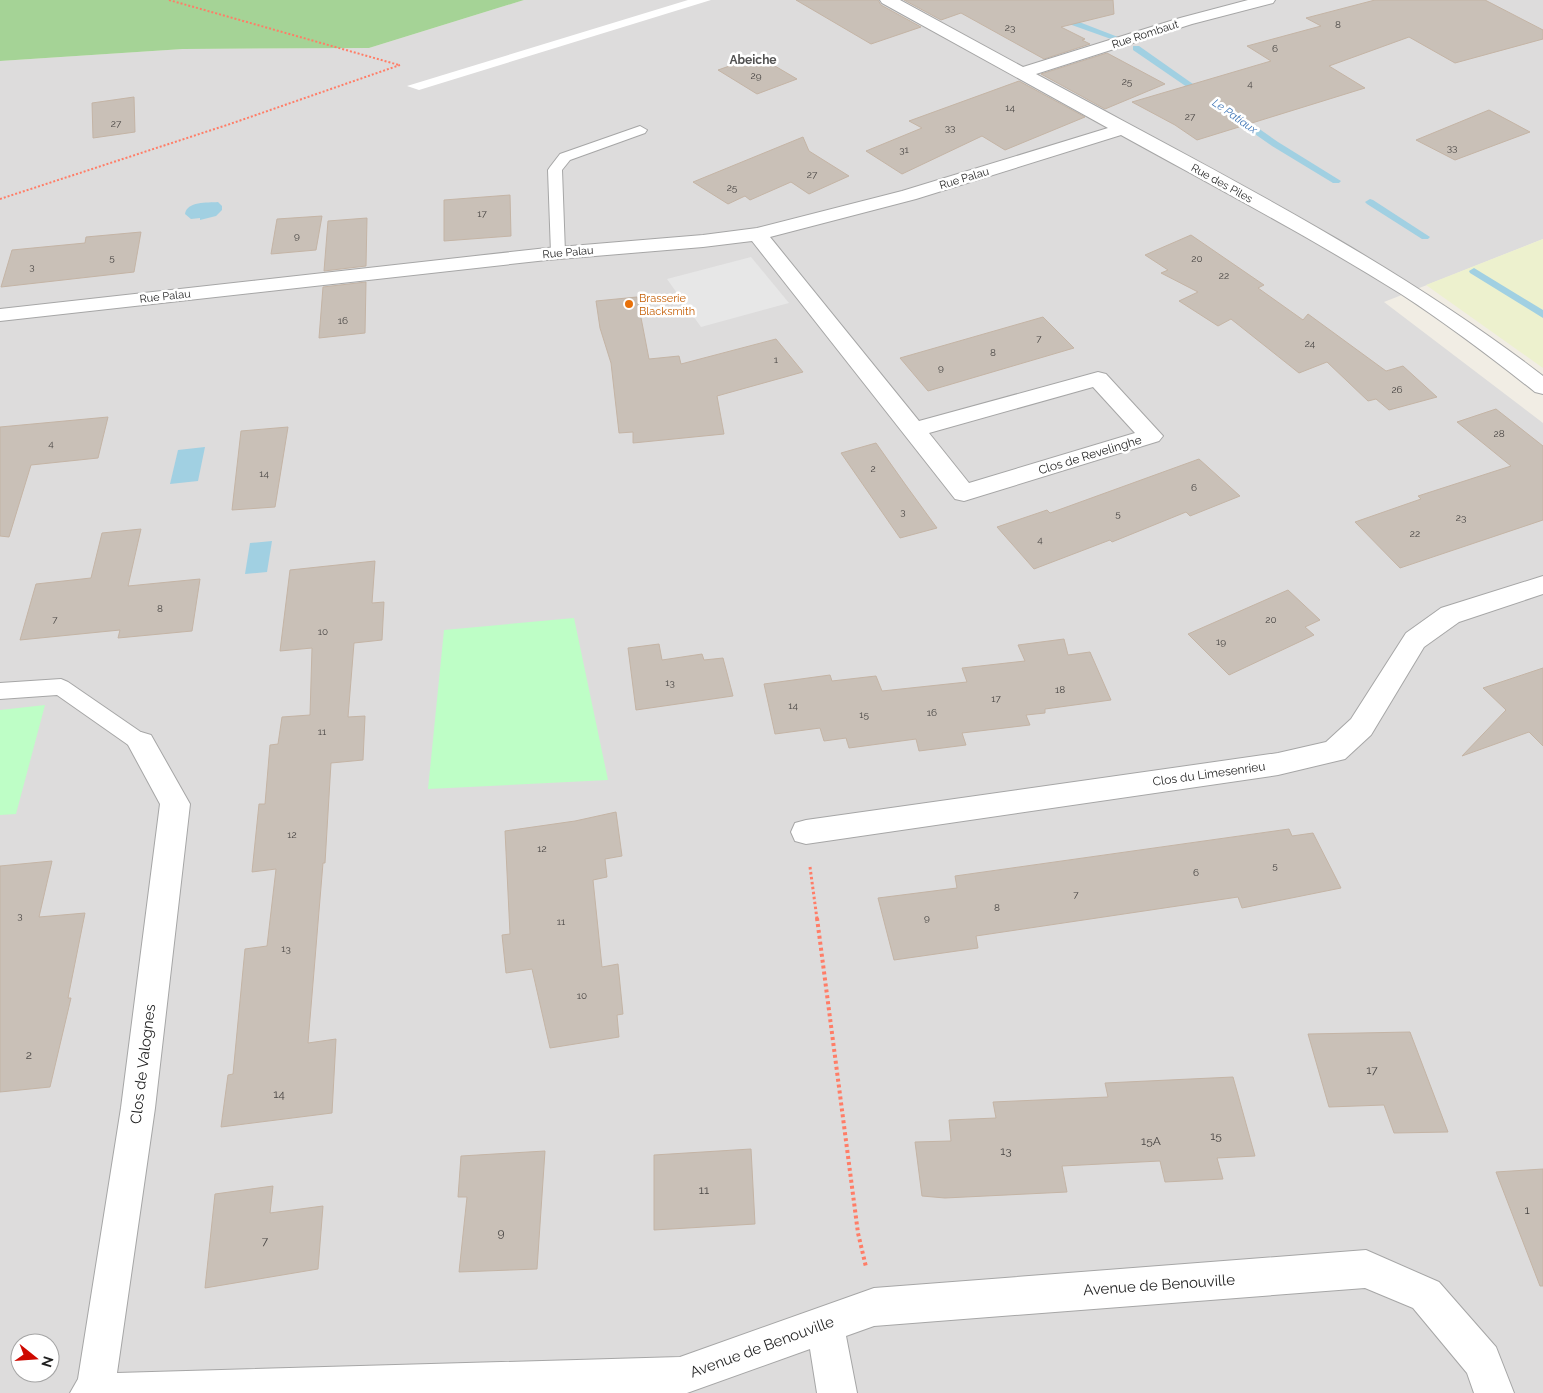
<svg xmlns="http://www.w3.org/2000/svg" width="1543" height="1393" font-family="Raleway,sans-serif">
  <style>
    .residential { fill: #dddcdc; fill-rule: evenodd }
    .farmland { fill: #edf1ce }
    .forest { fill: #a5d396 }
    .park { fill: #befec6 }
    .parking { fill: #e7e7e7 }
    .water { fill: #a1d0e2 }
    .pier { fill: #fff }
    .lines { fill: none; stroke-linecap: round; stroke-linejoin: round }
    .stream { fill: #a1d0e2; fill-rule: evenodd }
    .building { fill: #c9c0b7; stroke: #c4b4a5 }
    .service-casing { stroke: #a6a6a6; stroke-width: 2 }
    .minor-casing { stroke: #a6a6a6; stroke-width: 2 }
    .path-far2 { stroke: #ff7d67; stroke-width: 2; stroke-dasharray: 2 2; stroke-linecap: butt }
    .path-far1 { stroke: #ff7d67; stroke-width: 3; stroke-dasharray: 2.5 2.5; stroke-linecap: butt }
    .path { stroke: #ff7d67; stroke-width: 4; stroke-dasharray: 3 3; stroke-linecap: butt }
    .service { fill: #fff; fill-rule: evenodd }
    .minor { fill: #fff; fill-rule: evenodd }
    .food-dot { fill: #e8710a; stroke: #fff; stroke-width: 2 }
    .labels { text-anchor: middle; stroke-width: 5; stroke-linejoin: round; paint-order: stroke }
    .number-label { font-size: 10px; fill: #4a4745 }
    .far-street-label { font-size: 11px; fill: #1f1f1f; stroke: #fff }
    .far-water-label { font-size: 11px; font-style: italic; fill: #4378b7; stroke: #fff }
    .far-food-label { font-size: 11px; fill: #c56008; stroke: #fff; text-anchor: start }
    .far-quarter-label { font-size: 12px; font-weight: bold; fill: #525252; stroke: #fff }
    .street-label { font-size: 12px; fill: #1f1f1f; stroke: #fff }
    .near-number-label { font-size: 12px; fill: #4a4745 }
    .near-street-label { font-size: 15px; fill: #1f1f1f; stroke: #fff }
  </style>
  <rect width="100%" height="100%" fill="#f1ede4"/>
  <path class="residential" d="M524,0H1543V239L1384,302L1543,423V1393H0V61L183,49L369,48ZM20,1343H50V1373H20Z"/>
  <path class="farmland" d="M1543,239V368L1426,285Z"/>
  <path class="forest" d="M0,0H524L369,48L183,49L0,61Z"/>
  <g class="park">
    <path d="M574,618L608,780L428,789L444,630Z"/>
    <path d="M45,705L16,814L0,815V710Z"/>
  </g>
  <path class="parking" d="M751,257L789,303L701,327L667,279Z"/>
  <g class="water">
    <path d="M218,202L222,206V210L216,216L200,220V218L191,219L185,214C187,201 207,203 218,202Z"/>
    <path d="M205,447L198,481L170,484L178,450Z"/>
    <path d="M272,541L267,572L245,574L250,543Z"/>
  </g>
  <path class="pier" d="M688,0H711L419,90L407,86Z"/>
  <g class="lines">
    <g class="stream">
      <path d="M1055,15H1061L1118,37L1111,39L1055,19Z"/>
      <path d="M1133,46H1139L1210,96L1203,98L1133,50Z"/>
      <path d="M1232,111L1235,112L1278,142L1341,181L1339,183H1333L1272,146L1229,116L1228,114Z"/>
      <path d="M1370,199L1373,200L1430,237L1428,239H1422L1367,204L1365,202Z"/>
      <path d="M1474,268L1543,310V318L1470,273L1469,271Z"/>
    </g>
  </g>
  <g class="building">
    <path d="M796,0H878L881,5L921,27L871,44Z"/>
    <path d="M904,0H1113L1114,14L1061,27L1085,39L1082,40L1090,44L1044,59L961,13L941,20Z"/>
    <path d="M1375,0H1485L1543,30V39L1455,63L1409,37L1329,66L1365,88L1197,140L1175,125L1132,102L1271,61L1247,46L1321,26L1306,18Z"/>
    <path d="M1107,53L1165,84L1105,109L1041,74Z"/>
    <path d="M758,56L797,79L757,94L718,70Z"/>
    <path d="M1019,81L1085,117L1005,150L982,136L902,174L866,151L922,128L909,121Z"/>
    <path d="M134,97L135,132L93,138L92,103Z"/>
    <path d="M1489,110L1530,132L1455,160L1416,140Z"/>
    <path d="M803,137L809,151L849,176L809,194L791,182L750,200L745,196L728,204L693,182Z"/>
    <path d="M510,195L511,236L444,241V200Z"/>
    <path d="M322,216L316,250L271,254L277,219Z"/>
    <path d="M367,218L366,266L324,271L328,221Z"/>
    <path d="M141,232L134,272L1,287L12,250L85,243L86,237Z"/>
    <path d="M1191,235L1264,285L1258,288L1303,320L1308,314L1386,371L1403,366L1437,397L1389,410L1376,399L1368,401L1327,362L1299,373L1231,319L1218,326L1179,301L1198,292L1161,273L1168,270L1145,255Z"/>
    <path d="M366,282L365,333L319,338L323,287Z"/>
    <path d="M637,297L649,359L679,356L681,364L776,339L803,372L717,396L724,434L633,443V432L619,433L611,363L600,328L596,301Z"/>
    <path d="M1043,317L1074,348L928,391L900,358Z"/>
    <path d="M1496,409L1543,446V520L1400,568L1355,522L1421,499L1418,496L1511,466L1457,422Z"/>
    <path d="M108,417L98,458L31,465L9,537L0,536V427Z"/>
    <path d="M288,427L275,507L232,510L241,431Z"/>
    <path d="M876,443L905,484L937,528L900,538L841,453Z"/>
    <path d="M1199,459L1240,496L1190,516L1186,512L1112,542L1110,540L1034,569L997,527L1047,510L1050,513Z"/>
    <path d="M141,529L128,586L200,579L192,631L118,638L120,630L20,640L36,584L91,578L102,533Z"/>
    <path d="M375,561L372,603L384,602L382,640L354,643L348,717L365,716L363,760L331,763L325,863H323L308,1043L336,1039L332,1113L221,1127L228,1075L233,1074L245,949L267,946L276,869L252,872L259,804H265L270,745L278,744L282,717L310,715L312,648L280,651L290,570Z"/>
    <path d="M1288,590L1320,620L1305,627L1314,635L1229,675L1188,634Z"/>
    <path d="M1064,639L1068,655L1090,652L1111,700L1045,709V713L1026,715L1030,725L962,733L966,745L919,751L916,739L849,748L846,738L824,741L820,728L775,734L764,684L830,675L832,681L876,676L882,691L967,682L962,668L1025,661L1018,645Z"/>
    <path d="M659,644L662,660L702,654L704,660L723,658L733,696L636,710L628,648Z"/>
    <path d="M1543,668V746L1529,732L1462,756L1506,710L1483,688Z"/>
    <path d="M616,812L622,856L605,859L607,877L593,880L602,967L618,964L623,1014L617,1015L619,1037L550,1048L532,969L506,973L502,935L510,934L505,831L575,821Z"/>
    <path d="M1289,829L1292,836L1313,833L1341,888L1242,908L1238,897L976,936L978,948L894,960L878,898L957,888L955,876Z"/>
    <path d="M52,861L39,917L85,913L68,998H71L50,1087L0,1092V866Z"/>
    <path d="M1410,1032L1448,1132L1394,1133L1384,1105L1329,1107L1308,1034Z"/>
    <path d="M1233,1077L1255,1156L1217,1158L1223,1179L1165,1182L1160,1161L1062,1166L1067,1192L945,1198L922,1196L915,1142L951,1141L949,1120L996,1118L993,1102L1108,1097L1105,1083Z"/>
    <path d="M751,1149L755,1224L654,1230V1155Z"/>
    <path d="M545,1151L537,1269L459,1272L467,1197H458L461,1156Z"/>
    <path d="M1543,1169V1286H1540L1496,1172Z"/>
    <path d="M273,1186L270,1213L323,1206L318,1269L205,1288L215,1194Z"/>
  </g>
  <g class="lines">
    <defs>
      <g id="service">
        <path d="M640,126L647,130L645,133L570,160L562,170L565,253L563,256H553L551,253L548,170L550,167L560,154Z"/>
        <path d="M61,679L68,682L148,737L151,743L148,749L141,751L134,749L57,695L0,699V683Z"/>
      </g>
      <g id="minor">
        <path d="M880,0H900L1023,67L1180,18L1248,0H1275L1273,3L1192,24L1036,74C1209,168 1387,256 1543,376V394L1535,392C1492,358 1447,324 1401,294C1310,237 1215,187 1121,135L916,199L770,237L919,421L1098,372L1106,374L1163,436L1159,441L964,501L955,499L752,241L703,247L547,260L0,321V309L547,248L703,235L757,228L902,191L1108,128L882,3ZM1093,387L1135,433L969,483L929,433Z"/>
        <path d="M1543,576V594L1459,622L1424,647L1371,735L1345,759L1278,775L806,844L795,841L791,832L795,823L806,820L1278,753L1326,742L1351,719L1406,633L1441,608Z"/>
        <path d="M141,732L151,735L190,804L155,1108L117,1373L680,1357L874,1288L1366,1250L1439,1282L1496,1347L1514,1393H1474L1467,1373L1413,1308L1365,1288L874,1326L846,1336L857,1393H817L810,1349L687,1393H70L78,1379L121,1108L160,804L127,743L131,735Z"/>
      </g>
    </defs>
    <use href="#service" class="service-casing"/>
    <use href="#minor" class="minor-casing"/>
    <g class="path-far2">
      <path d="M169,0L399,65"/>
      <path d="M0,199L230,124L400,65"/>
    </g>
    <path class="path-far1" d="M810,867L817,919"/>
    <path class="path" d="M817,918L858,1233L866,1267"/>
    <use href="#service" class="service"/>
    <use href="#minor" class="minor"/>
  </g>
  <circle class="food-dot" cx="629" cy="304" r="5"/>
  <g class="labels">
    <g class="number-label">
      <text x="1338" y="28">8</text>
      <text x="1010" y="31">23</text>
      <text x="1275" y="52">6</text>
      <text x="756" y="79">29</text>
      <text x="1127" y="85">25</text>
      <text x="1250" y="87">4</text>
      <text x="1010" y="111">14</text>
      <text x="1190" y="120">27</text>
      <text x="116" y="127">27</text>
      <text x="950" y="131">33</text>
      <text x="1452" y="151">33</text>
      <text x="904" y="153">31</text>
      <text x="812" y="178">27</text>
      <text x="732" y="191">25</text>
      <text x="482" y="217">17</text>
      <text x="297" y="239">9</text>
      <text x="112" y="261">5</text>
      <text x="1197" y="262">20</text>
      <text x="32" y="270">3</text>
      <text x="1224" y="279">22</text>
      <text x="343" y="324">16</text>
      <text x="1039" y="342">7</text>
      <text x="1310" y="347">24</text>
      <text x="993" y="356">8</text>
      <text x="776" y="363">1</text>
      <text x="941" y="371">9</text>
      <text x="1397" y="393">26</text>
      <text x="1499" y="437">28</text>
      <text x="51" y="447">4</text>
      <text x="873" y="472">2</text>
      <text x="264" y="477">14</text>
      <text x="1194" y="491">6</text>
      <text x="903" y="515">3</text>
      <text x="1118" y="517">5</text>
      <text x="1461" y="521">23</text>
      <text x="1415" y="537">22</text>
      <text x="1040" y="543">4</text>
      <text x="160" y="612">8</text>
      <text x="55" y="623">7</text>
      <text x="1271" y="623">20</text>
      <text x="323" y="635">10</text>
      <text x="1221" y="645">19</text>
      <text x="670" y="686">13</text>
      <text x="1060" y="693">18</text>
      <text x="996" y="702">17</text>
      <text x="793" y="709">14</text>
      <text x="932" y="716">16</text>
      <text x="864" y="718">15</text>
      <text x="322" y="735">11</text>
      <text x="292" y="838">12</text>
      <text x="542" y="852">12</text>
      <text x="1275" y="869">5</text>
      <text x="1196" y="876">6</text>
      <text x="1076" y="898">7</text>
      <text x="997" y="911">8</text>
      <text x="20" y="919">3</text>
      <text x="927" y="921">9</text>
      <text x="561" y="925">11</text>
      <text x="286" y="952">13</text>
      <text x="582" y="999">10</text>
    </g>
    <g class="far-street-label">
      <text transform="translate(1145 34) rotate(-18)" y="4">Rue Rombaut</text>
      <text transform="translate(964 178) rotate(-17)" y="4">Rue Palau</text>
      <text transform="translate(1222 183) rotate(29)" y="4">Rue des Piles</text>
      <text transform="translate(568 252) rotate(-5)" y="4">Rue Palau</text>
      <text transform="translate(165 296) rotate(-6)" y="4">Rue Palau</text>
    </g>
    <g class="far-water-label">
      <text transform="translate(1235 116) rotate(35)" y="4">Le Patiaux</text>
    </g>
    <g class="far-food-label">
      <text x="639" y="302">Brasserie<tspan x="639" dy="13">Blacksmith</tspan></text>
    </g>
    <g class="far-quarter-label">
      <text x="753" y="64">Abeiche</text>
    </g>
    <g class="street-label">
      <text transform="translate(1090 455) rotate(-17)" y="4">Clos de Revelinghe</text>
      <text transform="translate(1209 774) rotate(-8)" y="4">Clos du Limesenrieu</text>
    </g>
    <g class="near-number-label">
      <text x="29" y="1059">2</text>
      <text x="1372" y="1074">17</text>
      <text x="279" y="1098">14</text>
      <text x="1216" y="1140">15</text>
      <text x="1151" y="1145">15A</text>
      <text x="1006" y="1155">13</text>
      <text x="704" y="1194">11</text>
      <text x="1527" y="1214">1</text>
      <text x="501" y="1237">9</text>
      <text x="265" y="1245">7</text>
    </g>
    <g class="near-street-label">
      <text transform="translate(143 1064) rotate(-83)" y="5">Clos de Valognes</text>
      <text transform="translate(1159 1285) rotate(-4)" y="5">Avenue de Benouville</text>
      <text transform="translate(762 1347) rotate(-20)" y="5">Avenue de Benouville</text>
    </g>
  </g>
  <g transform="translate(35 1358) rotate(107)"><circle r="24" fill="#ffffff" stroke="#a5a5a5"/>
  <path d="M0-4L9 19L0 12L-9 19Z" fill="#ce0900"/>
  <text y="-8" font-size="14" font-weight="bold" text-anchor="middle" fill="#1f1f1f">N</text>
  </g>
</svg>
